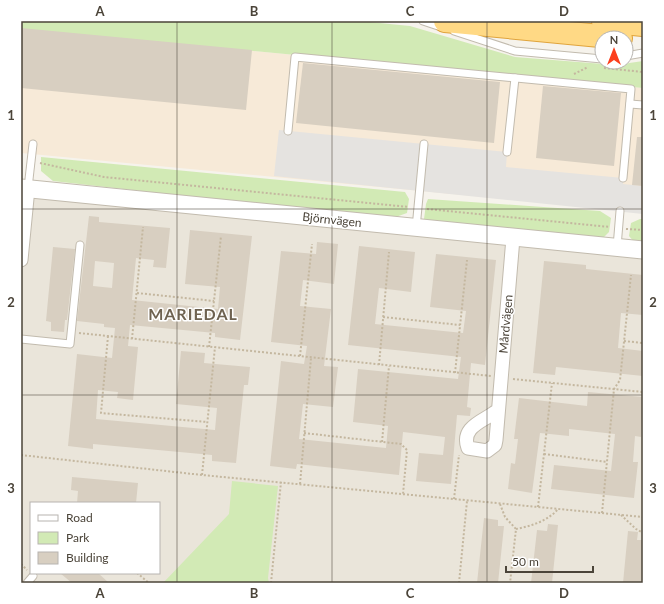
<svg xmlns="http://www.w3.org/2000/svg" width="664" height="604" font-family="Lato,sans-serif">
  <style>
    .residential { fill: #eae5da; fill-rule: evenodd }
    .commercial { fill: #f7ead8 }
    .green { fill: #d2eab5 }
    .parking { fill: #e5e3e0 }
    .building { fill: #d8cfc1; fill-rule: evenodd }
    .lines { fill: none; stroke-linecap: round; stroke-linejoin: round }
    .service-casing { stroke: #c2bbae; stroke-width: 9 }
    .minor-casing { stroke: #c2bbae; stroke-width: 15 }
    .tertiary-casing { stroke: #c2bbae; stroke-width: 19 }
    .trunk-casing { stroke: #e0a43c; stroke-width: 24 }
    .path { stroke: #c4b79f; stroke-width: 2; stroke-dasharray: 2 2; stroke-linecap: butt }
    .service { stroke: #fff; stroke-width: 7 }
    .minor { stroke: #fff; stroke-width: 13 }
    .tertiary { stroke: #fff; stroke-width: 17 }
    .trunk { stroke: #ffd985; stroke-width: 22 }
    .grid { fill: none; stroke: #4b4439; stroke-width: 1; stroke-opacity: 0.55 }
    .labels { text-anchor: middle; stroke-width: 3; stroke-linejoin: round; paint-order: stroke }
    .street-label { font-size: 12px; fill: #4b4439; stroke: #fff }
    .district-label { font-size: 16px; font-weight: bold; letter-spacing: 1px; fill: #6e6250; stroke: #fff }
    .neatline { fill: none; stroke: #4b4439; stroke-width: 1.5 }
    .grid-label { font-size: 13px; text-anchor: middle; font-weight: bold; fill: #4b4439 }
  </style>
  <rect width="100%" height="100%" fill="#f6f3ec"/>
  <path class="residential" d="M21,188L643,250V583H21ZM31,503H159V573H31Z"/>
  <path class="commercial" d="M21,29L643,88V212L21,153Z"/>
  <g class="green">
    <path d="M21,21H359L410,26L515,57L616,65L643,61V88L21,29Z"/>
    <path d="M41,157L405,192L409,199L407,213L390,219L53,181L41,171Z"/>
    <path d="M428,199L600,211L611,218L609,232L603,238L429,224L424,219L426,204Z"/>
    <path d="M640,219H643V243H635L629,236L631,223Z"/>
    <path d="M232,481L278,486L268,578L269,583H163L229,514Z"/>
  </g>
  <path class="parking" d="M279,130L507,152L506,167L623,178V184L643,186V214L274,176Z"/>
  <g class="building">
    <path d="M21,28L252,50L246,110L21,88Z"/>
    <path d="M303,63L500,82L494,143L296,123Z"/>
    <path d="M543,86L621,93L614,166L536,158Z"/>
    <path d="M637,137H643V186L632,185Z"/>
    <path d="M89,216L99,217V222L170,228L166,268L153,267L154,260L136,258L132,300L218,309L220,287L185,284L190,230L252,236L240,340L215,337V333L130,325L128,346L138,347L133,400L117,398L118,392L98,390L96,419L215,430L217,408L176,404L181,351L205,353L204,363L250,367L248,385H244L236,463L212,461V455L93,444V449L68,446L77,354L112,358L115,328L104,327V324L77,321ZM95,261L114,263L112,288L93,286Z"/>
    <path d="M317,242L338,244L334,284L303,280L300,306L331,309L324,366L338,367L333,407L303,404L299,439L386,448L388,426L353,422L358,369L458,379L461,357L348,345L359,246L415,252L411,292L379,288L375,324L463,333L466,311L430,307L436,254L496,260L485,365L471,363L467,407L471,408L470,416L457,415L451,484L416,481L419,453L443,455L445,437L403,432L399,475L297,464L296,469L270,466L281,361L304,364L307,346L271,342L281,251L316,254Z"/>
    <path d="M53,247L75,249L67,320H65L64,332L51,331V322L46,321Z"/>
    <path d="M544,261L586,265V269L643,275V315L621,313L618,348L643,351V376L556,367L555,375L533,373Z"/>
    <path d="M588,392L643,397L641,437L635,436L633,462H638L634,498L551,489L554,465L611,471L615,434L569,429V436L540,433L532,493L508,489L511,463L515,464L518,439H514L519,398L587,406Z"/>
    <path d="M72,477L138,483L136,503H77L78,491L71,490Z"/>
    <path d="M484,518L498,520V526H504L498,583H477Z"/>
    <path d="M548,524L558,525L552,583H531L537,530L547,531Z"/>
    <path d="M628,531L638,532L637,540H643V583H623Z"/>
    <path d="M60,573H98L109,583H72Z"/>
  </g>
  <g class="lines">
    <defs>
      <g id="service">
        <path d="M423,21L444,28"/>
        <path d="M454,31L515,51L602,59"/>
        <path d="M626,56L643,53"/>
        <path d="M630,104L643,105"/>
        <path d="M288,131L295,57L631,89L623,178"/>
        <path d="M507,152L515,78"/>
        <path d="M28,188L33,144"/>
        <path d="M416,228L424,144"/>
        <path d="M617,247L620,211"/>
        <path d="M21,339L70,344L80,245"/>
        <path d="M27,583L33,576"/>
      </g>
      <g id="minor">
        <path d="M21,260L28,188"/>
        <path d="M498,410C485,421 460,426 468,448L487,451L495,445L496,440L513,238"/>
      </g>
      <path id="tertiary" d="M21,188L643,250"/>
      <g id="trunk">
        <path d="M445,21L621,38"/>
        <path d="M603,21L643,25"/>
      </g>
    </defs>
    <use href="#service" class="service-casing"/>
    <use href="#minor" class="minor-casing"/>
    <use href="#tertiary" class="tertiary-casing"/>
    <use href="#trunk" class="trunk-casing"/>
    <g class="path">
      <path d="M604,68L643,72"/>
      <path d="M574,74L588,67"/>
      <path d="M40,163L104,177L409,207"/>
      <path d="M427,209L610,227"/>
      <path d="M626,229L643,230"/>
      <path d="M137,293L214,301"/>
      <path d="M383,317L460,325"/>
      <path d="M79,333L491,376"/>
      <path d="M108,336L101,413L207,422"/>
      <path d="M132,339L143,227"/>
      <path d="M624,341L643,343"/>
      <path d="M209,347L221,236"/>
      <path d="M300,356L312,244"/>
      <path d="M379,365L389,252"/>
      <path d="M455,373L467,260"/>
      <path d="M513,379L643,392"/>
      <path d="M304,433L401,444L407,450L403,494"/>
      <path d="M382,442L389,366"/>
      <path d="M544,454L607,462"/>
      <path d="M21,455L202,475L643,517"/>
      <path d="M202,475L215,347"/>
      <path d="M300,484L311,358"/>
      <path d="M454,499L459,455"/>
      <path d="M500,504L505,517L516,529L510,583"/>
      <path d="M538,507L552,383"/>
      <path d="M602,513L614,389L620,380L631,275"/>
      <path d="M621,515L636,529L643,533"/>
      <path d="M516,529C531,526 548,521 558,509"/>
      <path d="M21,564L27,570"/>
      <path d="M137,573L149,583"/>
      <path d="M271,583L281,482"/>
      <path d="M459,583L467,501"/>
    </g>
    <use href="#service" class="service"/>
    <use href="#minor" class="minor"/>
    <use href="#tertiary" class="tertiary"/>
    <use href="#trunk" class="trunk"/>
  </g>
  <path class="grid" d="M177,21V583M332,21V583M487,21V583M21,209H643M21,395H643"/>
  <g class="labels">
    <g class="street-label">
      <text transform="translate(332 220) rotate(6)" y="4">Björnvägen</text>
      <text transform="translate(506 324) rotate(-85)" y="4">Mårdvägen</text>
    </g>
    <g class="district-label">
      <text x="193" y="320">MARIEDAL</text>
    </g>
  </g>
  <rect width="664" height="604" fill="none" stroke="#ffffff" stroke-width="44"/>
  <rect x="30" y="502" width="130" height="72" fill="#ffffff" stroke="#b7b4b0"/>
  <rect x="38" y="515" width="20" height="6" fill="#ffffff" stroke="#b7b4b0"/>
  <text x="66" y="522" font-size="12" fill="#4b4439">Road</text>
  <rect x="38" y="532" width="20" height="12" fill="#d2eab5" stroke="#b7b4b0"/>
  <text x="66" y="542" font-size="12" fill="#4b4439">Park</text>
  <rect x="38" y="552" width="20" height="12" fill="#d8cfc1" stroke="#b7b4b0"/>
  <text x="66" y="562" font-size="12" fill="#4b4439">Building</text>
  <g transform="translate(614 50)"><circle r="19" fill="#ffffff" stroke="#b7b4b0"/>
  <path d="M0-3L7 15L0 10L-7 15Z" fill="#fc3f1d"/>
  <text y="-6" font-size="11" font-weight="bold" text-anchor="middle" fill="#4b4439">N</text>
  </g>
  <path d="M506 566v6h87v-6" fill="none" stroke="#4b4439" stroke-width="2"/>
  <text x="512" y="566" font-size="12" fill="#4b4439" stroke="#ffffff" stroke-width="3" paint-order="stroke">50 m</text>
  <rect x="22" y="22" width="620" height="560" class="neatline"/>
  <g class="grid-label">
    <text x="100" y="16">A</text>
    <text x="254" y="16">B</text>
    <text x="410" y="16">C</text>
    <text x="564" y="16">D</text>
    <text x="11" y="120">1</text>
    <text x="653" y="120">1</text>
    <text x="11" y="307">2</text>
    <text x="653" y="307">2</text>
    <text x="11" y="493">3</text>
    <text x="653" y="493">3</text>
    <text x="100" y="598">A</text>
    <text x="254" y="598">B</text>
    <text x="410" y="598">C</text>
    <text x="564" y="598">D</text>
  </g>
</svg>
